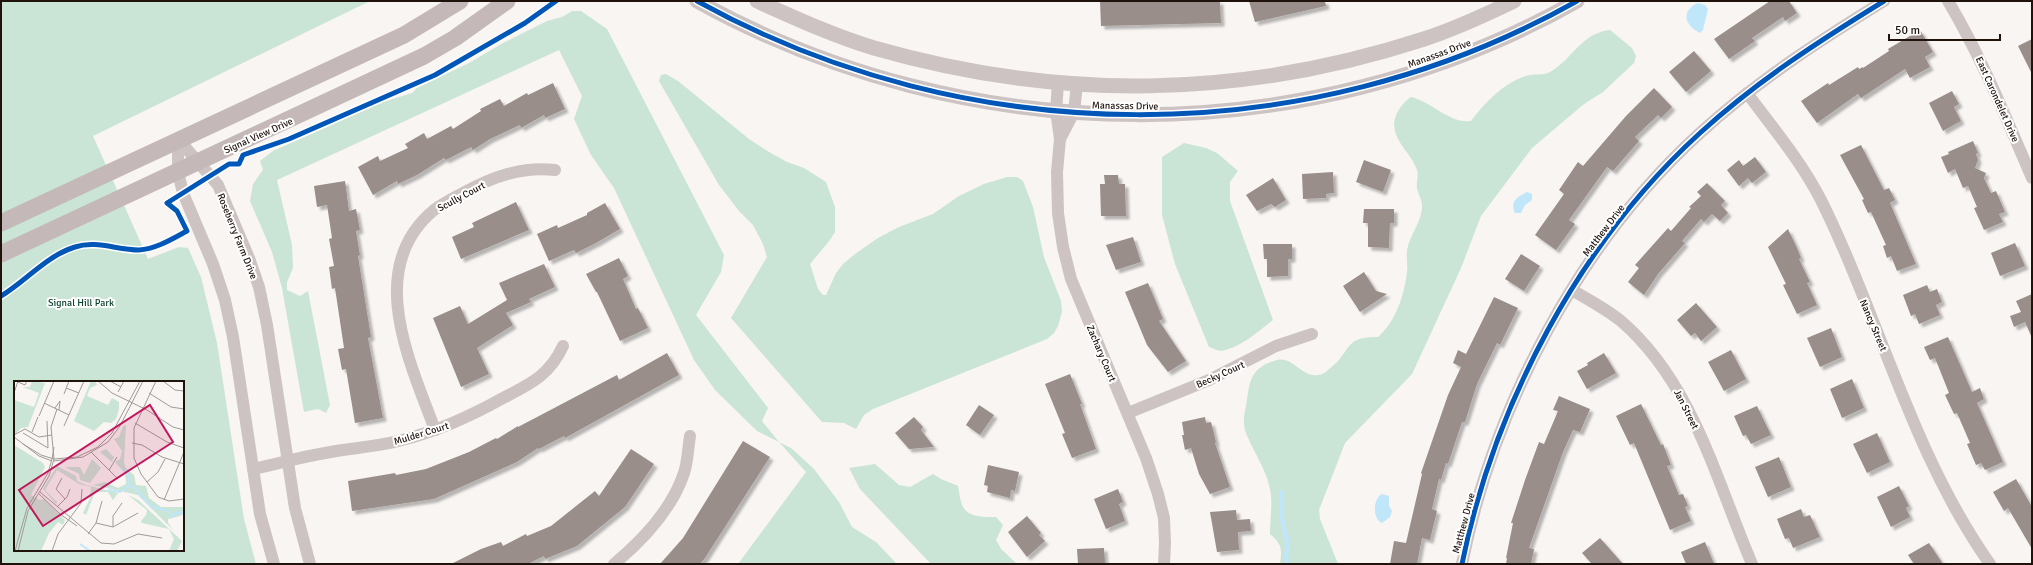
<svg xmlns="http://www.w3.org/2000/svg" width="2033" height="565" font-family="Signika,sans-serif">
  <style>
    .green { fill: #cae4d5; fill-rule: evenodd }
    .water { fill: #c0e6f9 }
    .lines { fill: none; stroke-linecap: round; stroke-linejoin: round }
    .stream { stroke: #c0e6f9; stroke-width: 4.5 }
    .building { fill: #998e89; filter: url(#shadow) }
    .minor { stroke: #cdc3c3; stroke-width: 12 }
    .tertiary { stroke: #cdc3c3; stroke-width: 15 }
    .secondary { stroke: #c4b9b8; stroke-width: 17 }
    .cycleway-casing { stroke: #fff; stroke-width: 8 }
    .cycleway { stroke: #0057b8; stroke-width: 5 }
    .labels { text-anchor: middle; stroke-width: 4; stroke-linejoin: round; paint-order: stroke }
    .street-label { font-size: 10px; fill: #1f130c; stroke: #fff }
    .park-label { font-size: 10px; fill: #06412a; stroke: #fff }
    .inset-river { fill: none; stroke: #c0e6f9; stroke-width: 2 }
    .inset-road { fill: none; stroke: #a19b97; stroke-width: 1 }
    .view { fill: #c2185b; fill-opacity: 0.15; stroke: #c2185b; stroke-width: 2 }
    .inset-edge { fill: none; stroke: #1f130c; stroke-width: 2 }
  </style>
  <defs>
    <filter id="shadow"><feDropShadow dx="3.5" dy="3.5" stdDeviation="1" flood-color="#0004"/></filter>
  </defs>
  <rect width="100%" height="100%" fill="#f8f5f3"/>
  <g class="green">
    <path d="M1,1H370L93,136L148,259L179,247L188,248L201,277L217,343L244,519L256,564H1ZM15,382H183V550H15Z"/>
    <path d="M572,11H581L607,29L724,255L721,272L696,315L768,408L762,421L779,442L791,448L814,469L839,502L852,527L876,542L897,564H738L806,472L779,442L757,431L715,390L694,360L614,188L591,155L574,119L582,96L559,50L277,180L292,245L293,268L287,282V290L300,296L308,291L330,405L326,413L318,409L304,412L282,288L272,252L250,201L253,184L263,170L260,161L273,151L383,102L412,93L417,88L469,63L503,43L547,21L562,17Z"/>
    <path d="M1610,30L1632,48L1636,56L1634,63L1603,92L1584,104L1532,148L1481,216L1461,268L1412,374L1345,443L1319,510L1320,519L1338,564H1280C1282,549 1282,544 1270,534C1270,520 1273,503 1270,489C1267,470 1251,448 1245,430C1243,421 1244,415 1246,406C1250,382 1249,368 1277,360C1293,356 1302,378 1318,375C1322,375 1326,372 1329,369C1352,352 1343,336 1378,337C1396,321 1404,296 1407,272C1408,265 1406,258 1407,251C1409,236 1421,223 1422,208C1423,201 1418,194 1417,188C1416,182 1419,176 1417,170C1412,154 1394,142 1394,124C1395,113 1402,103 1411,97C1432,102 1450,124 1471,121C1485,103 1503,83 1526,76C1533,73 1543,76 1550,72C1573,59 1581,33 1610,30Z"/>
    <path d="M666,74L678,81L749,139L769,152L787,162L804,168L826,182L835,207V232L830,240L810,264L818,289L823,295H826L836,273L843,264L855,254L878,238L899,227L933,214L959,196L984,184L1007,177H1017L1023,181L1033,207L1044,257L1061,301L1062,312L1058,326L1054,333L1047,339L873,409L864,415L856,429L844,423L822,422L731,318L767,257L763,244L753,225L739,211L719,185L659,81L661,75Z"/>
    <path d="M1184,143L1206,148L1217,153L1238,171L1230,182V201L1273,320C1259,331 1240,348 1221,351C1218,351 1213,348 1209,347L1175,264L1162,215V157Z"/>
    <path d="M875,464L899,485L910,487L933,474L941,479L958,486C959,492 960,499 962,505C967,518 985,517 996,517L1003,525L996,540L1001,549L1017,564H931L860,489L849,468Z"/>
  </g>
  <g class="water">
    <path d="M1698,3L1705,5L1708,9L1703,30L1700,33C1685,26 1680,11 1698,3Z"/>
    <path d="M1527,192L1532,194V200L1525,205L1521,213H1515C1509,201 1519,196 1527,192Z"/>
    <path d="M1382,494L1389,496V506L1392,511L1390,517L1382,523C1372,519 1373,498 1382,494Z"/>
  </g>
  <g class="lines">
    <path class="stream" d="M1281,492L1282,519L1288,545L1286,556L1287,564"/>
  </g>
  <g class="building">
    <path d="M1100,1H1220L1221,23L1101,26Z"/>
    <path d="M1249,1H1325L1326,6L1255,22Z"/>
    <path d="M1770,1H1789L1797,13L1785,21L1783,17L1752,38L1755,41L1729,59L1714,39Z"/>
    <path d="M1920,30L1933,52L1925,57L1930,67L1910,78L1905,69L1861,98L1858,94L1817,123L1801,101L1828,83L1829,85L1858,67L1859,69L1863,67V68L1889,51L1888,49Z"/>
    <path d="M2032,39V74L2018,46Z"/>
    <path d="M1694,51L1711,71L1686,92L1669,72Z"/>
    <path d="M553,83L565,109L545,118L544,115L521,128L520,125L490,139L473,150L471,147L446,160L444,158L417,175L398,184L397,181L373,195L358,167L378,156L380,161L408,148L405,144L424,133L427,139L451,126L453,129L481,111L480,109L500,99L504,106L527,93L528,95Z"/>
    <path d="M1654,88L1672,107L1661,118L1658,115L1635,137L1639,141L1613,171L1607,167L1569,220L1575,224L1556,250L1535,235L1564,194L1559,190L1578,162L1583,166L1626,116Z"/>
    <path d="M1952,91L1959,104L1954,107L1961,121L1943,131L1929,103Z"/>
    <path d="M1973,141L1978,153L1976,154L1978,160L1975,168L1986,173L1984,178L1991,193L1996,191L2005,212L1999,214L2003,222L1984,230L1974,208L1977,207L1968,186L1963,188L1955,169L1948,173L1941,157L1949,154L1948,152Z"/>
    <path d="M1861,145L1884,190L1889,188L1895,200L1890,203L1916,264L1897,271L1891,256L1887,258L1883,246L1886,245L1871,212L1868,213L1862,200L1864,199L1840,155Z"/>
    <path d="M1755,157L1766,172L1752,183L1748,178L1739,186L1727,170L1739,160L1743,166Z"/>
    <path d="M1364,160L1391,170L1383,192L1356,182Z"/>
    <path d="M1333,172L1334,193L1326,194V198L1303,199L1302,174Z"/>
    <path d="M1104,175H1118L1119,184H1125L1126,216H1101L1100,184H1105Z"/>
    <path d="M1273,178L1286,200L1275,207L1271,204L1257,211L1246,195Z"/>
    <path d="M345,181L349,211L356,209L360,230L356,231L360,255L358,256L371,337L368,338L383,418L355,423L346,369L342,370L338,349L344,348L335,288L332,289L329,267L334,266L329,239L332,238L327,205L317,207L314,186Z"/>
    <path d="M1707,183L1725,201L1721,205L1728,213L1720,221L1712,214L1704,222L1701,219L1682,241L1685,243L1658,274L1644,295L1628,282L1639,268L1635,265L1668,228L1671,231L1691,208L1689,207L1701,196L1697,192Z"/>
    <path d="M516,202L529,230L461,259L452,237L474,227L472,223Z"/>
    <path d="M605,203L620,229L596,243L576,253L574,250L549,261L537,234L557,225L558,228L587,215V213Z"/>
    <path d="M1364,209H1394V223H1390L1389,248L1368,247V223H1363Z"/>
    <path d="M1788,229L1797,248L1801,258L1799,259L1810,282L1807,283L1817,305L1797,314L1783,285L1786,284L1768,247Z"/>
    <path d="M1133,237L1141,262L1116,270L1106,245Z"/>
    <path d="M2015,243L2025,266L2000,276L1991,253Z"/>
    <path d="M1263,244H1292V259H1288V276L1267,277V259H1264Z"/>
    <path d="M1521,254L1540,266L1524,291L1505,279Z"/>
    <path d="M619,258L628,276L623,279L636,309L638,308L648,328L620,341L597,292H596L586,274Z"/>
    <path d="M544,264L555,287L529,299L531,302L506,313L513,325L477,348L489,374L461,387L433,318L460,306L468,324L507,300L499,283Z"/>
    <path d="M1364,272L1376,291L1387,294L1360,312L1343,286Z"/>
    <path d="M1148,283L1163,319L1159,321L1186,361L1168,372L1147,345L1125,292Z"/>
    <path d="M1927,285L1930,292L1937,289L1942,302L1936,305L1940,315L1919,324L1915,314L1911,316L1903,295Z"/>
    <path d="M2032,294V338L2025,322L2014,327L2010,316L2021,312L2016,301Z"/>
    <path d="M1494,297L1518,308L1500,345L1497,343L1477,384L1465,422H1462L1448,464L1446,463L1441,480L1439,479L1432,509L1437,511L1430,540L1422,538L1417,564H1390L1394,541L1406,543L1422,474L1421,473L1448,395L1461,367L1453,363L1458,350L1466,354Z"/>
    <path d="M1696,303L1717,327L1701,341L1695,333L1691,336L1677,320Z"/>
    <path d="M1831,328L1842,357L1820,367L1807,338Z"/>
    <path d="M1948,337L1972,392L1980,388L1984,399L1977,403L2003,462L1985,470L1981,463L1976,465L1967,444L1970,443L1957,413L1954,414L1945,395L1949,393L1935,358L1930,360L1924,347Z"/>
    <path d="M1731,350L1746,379L1724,391L1708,362Z"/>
    <path d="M667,353L679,375L565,438L564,436L539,449L538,448L517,462L434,499L352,511L348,481L395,473L396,475L426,469L469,452L496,438L497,439L518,426V427L617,375L619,380Z"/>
    <path d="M1604,353L1616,373L1587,389L1577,371L1588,365L1587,363Z"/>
    <path d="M1070,374L1082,404H1080L1096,449L1072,458L1062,434L1065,433L1045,384Z"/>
    <path d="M1852,379L1864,408L1842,418L1830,389Z"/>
    <path d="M1559,396L1590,409L1580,432L1573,430L1563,452L1529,548L1534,549L1531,564H1506L1507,558H1506L1513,523H1511L1525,480L1539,442L1544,444L1558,411L1553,410Z"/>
    <path d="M1641,404L1661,445L1663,444L1671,465L1667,466L1679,495L1683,494L1688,506L1685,507L1691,521L1670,530L1634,443L1630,445L1616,416Z"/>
    <path d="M979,405L994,415L980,435L966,425Z"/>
    <path d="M1757,406L1771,435L1751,444L1746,435L1743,436L1734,416Z"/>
    <path d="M914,417L923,427L921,430L934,447L909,449L895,433Z"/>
    <path d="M1205,417L1206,423L1211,422L1216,442L1215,443L1230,487L1210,494L1199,474L1191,448L1185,450L1182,435H1184L1182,422Z"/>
    <path d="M1877,433L1890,462L1867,473L1853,444Z"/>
    <path d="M743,441L770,457L705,558L700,564H660L683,538Z"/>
    <path d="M631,449L654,464L625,507L577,546L545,559L544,556L528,564H451L481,549L501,542L503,546L526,534L527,536L551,526L595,491L599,496Z"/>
    <path d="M1779,457L1791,487L1768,497L1755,467Z"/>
    <path d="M988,465L1019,472L1015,491L1011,490L1010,498L987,492L988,486L984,485Z"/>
    <path d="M2016,479L2032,507V549L2008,508L2004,511L1993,492Z"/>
    <path d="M1899,486L1909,506L1906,508L1910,517L1891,527L1877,497Z"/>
    <path d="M1118,489L1123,502L1119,504L1125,521L1106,529L1094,499Z"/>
    <path d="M1801,509L1804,517L1810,515L1820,537L1793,548L1789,538L1785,539L1777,519Z"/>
    <path d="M1236,510L1237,520L1250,519L1251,531L1238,532L1239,550L1217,552L1210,512Z"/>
    <path d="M1027,516L1041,533L1039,535L1045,541L1027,557L1008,532Z"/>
    <path d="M1600,538L1623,564H1592L1582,553Z"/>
    <path d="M1705,542L1714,564H1686L1681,552Z"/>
    <path d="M1929,543L1943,564H1914L1908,555Z"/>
    <path d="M1104,548L1105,563L1078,564L1077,549Z"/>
  </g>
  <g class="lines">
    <g class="minor">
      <path d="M1948,1C1982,58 2006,118 2032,178"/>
      <path d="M1058,83L1056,111L1060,139L1057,172L1058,213L1063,247L1071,279L1146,458L1158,494L1164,518L1165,543L1164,564"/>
      <path d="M1747,93C1773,128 1801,161 1821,200C1880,319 1912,454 1990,564"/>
      <path d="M178,139L218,185L249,258L259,287L267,325L295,508L310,564"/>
      <path d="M178,139V172L183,193L213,264L225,300L233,337L260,514L274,564"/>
      <path d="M1060,139L1074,112L1077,84"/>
      <path d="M1572,290C1589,300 1606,309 1621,321C1693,383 1716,480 1752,564"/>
      <path d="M1128,413L1209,380L1276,346L1312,334"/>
      <path d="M435,430C410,362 364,268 434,210C443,203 453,198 463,193C492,177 522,166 555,170"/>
      <path d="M253,469C277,464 301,457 325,453C350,448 377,447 402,440C438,431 471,416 503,398C530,384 549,376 563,346"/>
      <path d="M614,564C643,540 672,509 684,473C688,461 688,448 690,436"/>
      <path d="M1462,564C1494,405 1580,242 1700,133C1757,81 1819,41 1884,1"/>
    </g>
    <g class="tertiary">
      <path d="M697,1C968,151 1306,154 1577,1"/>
      <path d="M757,1C795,18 834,36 874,48C1059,101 1240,99 1424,39C1455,29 1485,15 1514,1"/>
    </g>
    <g class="secondary">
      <path d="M1,223L404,35L460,1"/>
      <path d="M1,254L424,56L455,38L507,1"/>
    </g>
    <defs>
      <g id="cycleway">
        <path d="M697,1C968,151 1306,154 1577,1"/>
        <path d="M1,296C26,281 46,256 75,247C96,240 117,250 139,250C156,249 172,239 187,231L177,211L167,203L229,164H239L243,155L289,139L435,75L525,23L556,1"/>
        <path d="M1462,564C1494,405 1580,242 1700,133C1757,81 1819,41 1884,1"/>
      </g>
    </defs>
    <use href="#cycleway" class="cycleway-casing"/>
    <use href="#cycleway" class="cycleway"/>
  </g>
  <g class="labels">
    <g class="street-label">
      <text transform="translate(1439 53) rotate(-20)" y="4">Manassas Drive</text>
      <text transform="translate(1998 99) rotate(66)" y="4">East Carondelet Drive</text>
      <text transform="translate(1125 105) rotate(1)" y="4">Manassas Drive</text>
      <text transform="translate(258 135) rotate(-24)" y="4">Signal View Drive</text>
      <text transform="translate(461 196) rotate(-28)" y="4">Scully Court</text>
      <text transform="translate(1603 230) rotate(-53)" y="4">Matthew Drive</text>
      <text transform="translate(238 236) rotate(68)" y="4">Roseberry Farm Drive</text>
      <text transform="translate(1874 325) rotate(67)" y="4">Nancy Street</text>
      <text transform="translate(1102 353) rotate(67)" y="4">Zachary Court</text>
      <text transform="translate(1220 374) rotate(-24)" y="4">Becky Court</text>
      <text transform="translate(1687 409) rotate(63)" y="4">Jan Street</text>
      <text transform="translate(421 433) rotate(-17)" y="4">Mulder Court</text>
      <text transform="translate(1463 523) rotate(-75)" y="4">Matthew Drive</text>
    </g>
    <g class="park-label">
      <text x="81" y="306">Signal Hill Park</text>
    </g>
  </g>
  <g transform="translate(14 381)">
    <rect width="170" height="170" fill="#f8f5f3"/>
    <path d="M18,0L31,2L14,46L7,47L2,53L0,52V19L20,26L25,12L9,6H16ZM77,0H81L83,4L76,7L73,15L94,24L98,17L105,21V28L102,38L97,42L90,41L80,50L60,40ZM112,44L110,82L112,87L120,94L122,104L132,105L135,117L147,126H170V132L166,135L154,138V142L159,149L124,114L79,104L91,101L104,107L112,103L111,92L101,81L106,78L108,70L100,58L105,56L109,45ZM0,64L29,82L31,86L17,114L26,119L30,118L51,139L49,144L44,141L35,152L27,170H0ZM92,68L100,76L98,81L86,71ZM78,78L87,87L76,102L66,99L65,93L51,86H66L70,94ZM43,85L62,95L63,100L72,104L104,112L99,119L94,111H81L72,134L69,132L76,117L77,106L65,103L43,89L31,109L43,121L42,123L29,108ZM114,114L124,119L168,160L163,170H155L160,158L155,148L128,142L127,140L132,134L133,129Z" fill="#cae4d5"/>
    <path class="inset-river" d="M108,87L114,94L115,105M94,109L106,111L115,105L121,107L137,125L154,130L158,136L163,131L167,133L170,129M66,163L76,170"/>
    <path class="inset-road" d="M84,0L98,12L133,29L159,46L170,49M96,0L107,6M142,0L120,47V77L127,93L144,116L155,120L170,118M149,0L161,9L170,10M4,1L11,4L13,0M52,7L65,12M104,11L110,0M0,12L4,0M135,12L157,26L170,28M50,13L55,0M30,22L55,34M41,27L46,20L45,29M43,28L37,46L40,78L63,76L84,66L98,52L126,0M25,35L40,0M121,42L153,61L170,67M50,45L70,0M18,51L24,36M9,52L34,67L33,40M0,54L11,48L25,56L38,54M0,56L25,75L38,80M118,62L128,64L148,76L170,83M77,71L104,98M38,78L40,66M40,80L69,76L94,61L106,45L129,0M95,89L103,76M48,97L42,108L51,118M133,101L144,91L151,78M26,111L87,162L100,163L124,153L148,157M24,112L46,133L63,145M150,119L170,71M43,126L53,116L56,108M82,142L99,146L124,132M99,146V135L108,122M74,153L82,142L88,120M1,170L13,127L34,92L38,78M4,170L14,130L35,95L40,78L27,74L9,63M38,170L44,153L67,122L68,108"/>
    <path class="view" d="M136,24L159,61L29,145L5,109Z"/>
    <rect width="170" height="170" class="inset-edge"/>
  </g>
  <rect width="2033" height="565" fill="none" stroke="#1f130c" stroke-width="4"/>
  <path d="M1889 34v6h111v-6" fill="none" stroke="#1f130c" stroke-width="2"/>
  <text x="1895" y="34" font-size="12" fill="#1f130c" stroke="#ffffff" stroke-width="3" paint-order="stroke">50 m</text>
</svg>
